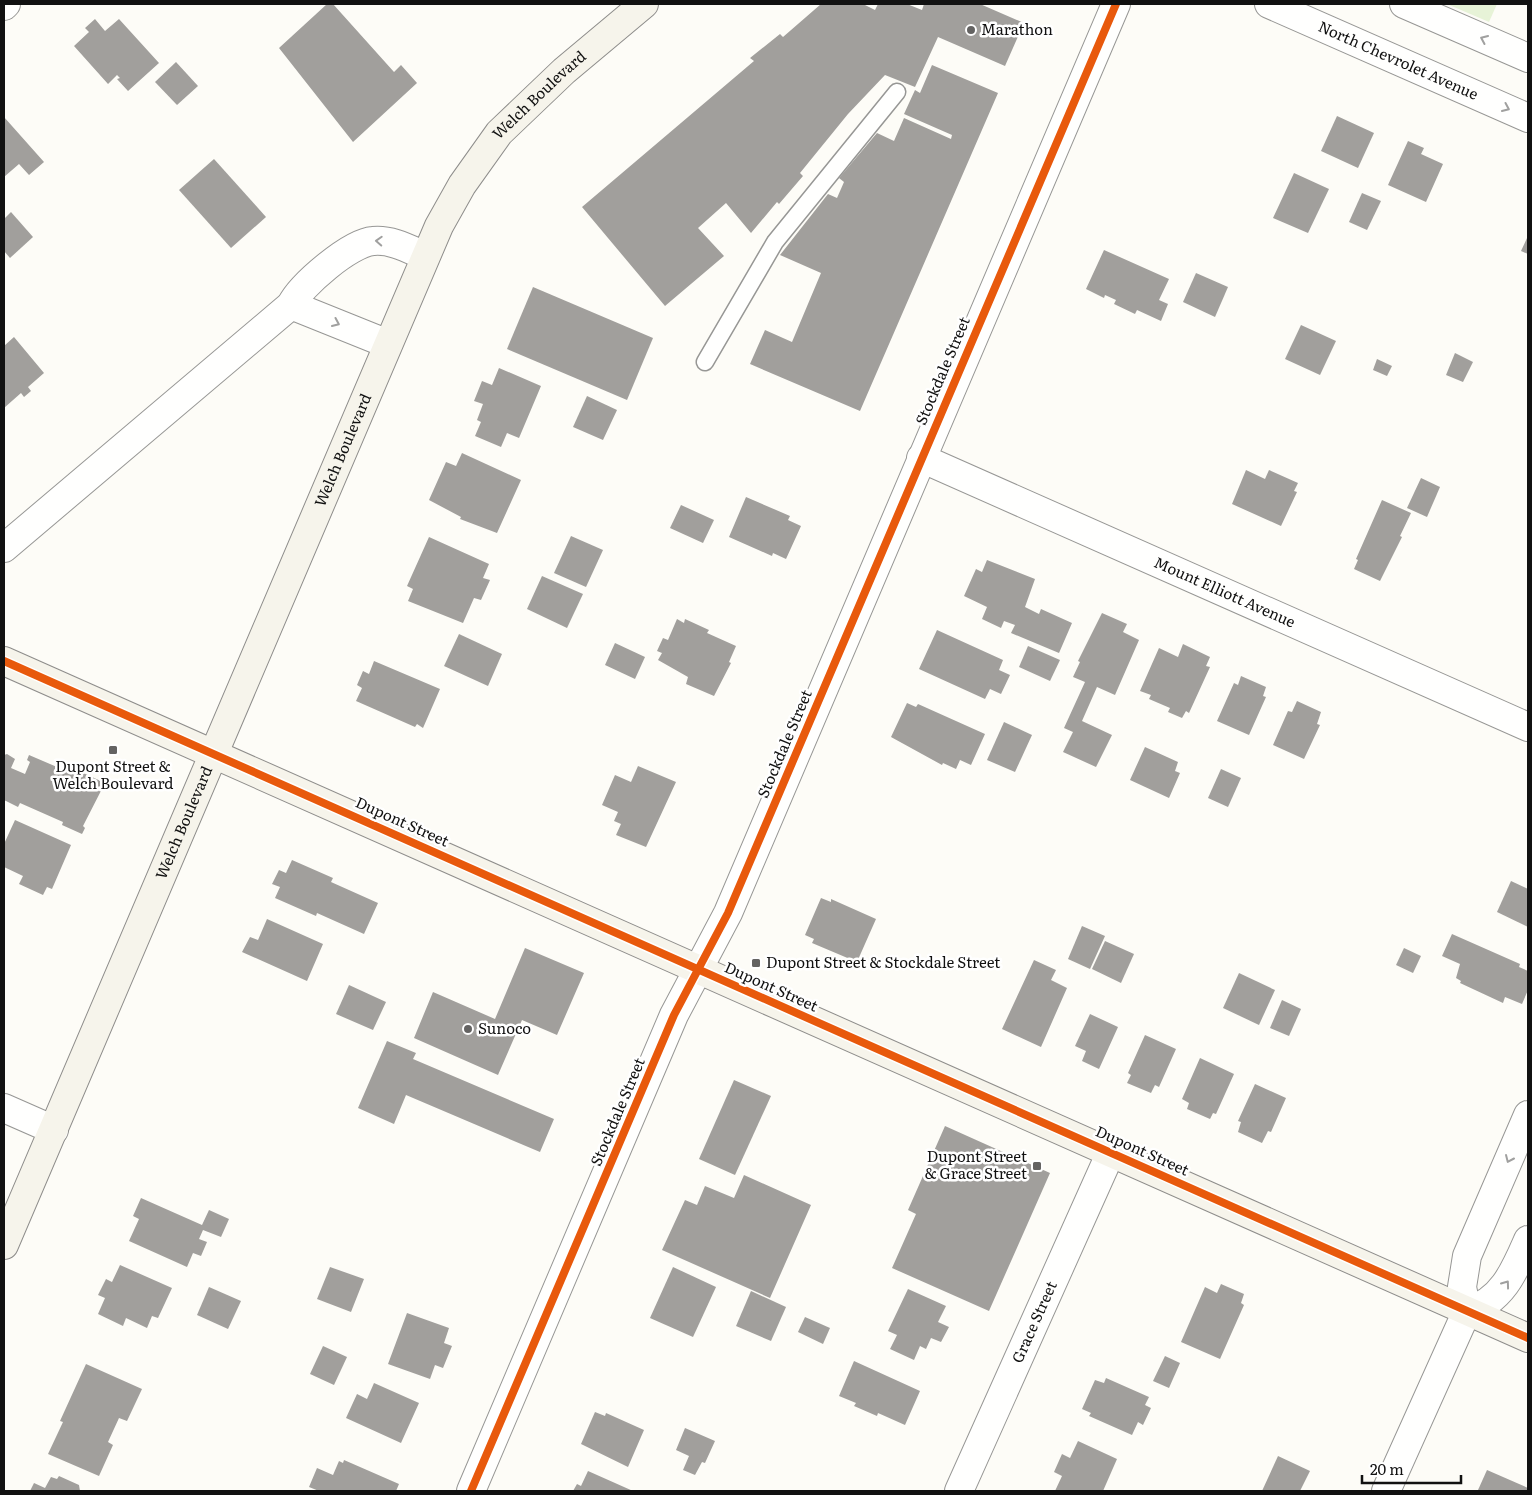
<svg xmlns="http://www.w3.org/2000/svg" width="1532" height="1495" font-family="Literata,serif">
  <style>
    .green { fill: #e7f3d7 }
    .building { fill: #a19f9c }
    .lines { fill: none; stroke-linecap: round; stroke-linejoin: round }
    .lane-casing { stroke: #979795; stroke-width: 19 }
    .street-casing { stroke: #979795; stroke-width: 30 }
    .secondary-casing { stroke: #8e8d8b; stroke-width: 30 }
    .lane { stroke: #fffffe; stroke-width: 16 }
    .street { stroke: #fffffe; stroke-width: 28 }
    .secondary { stroke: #f6f4eb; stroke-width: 28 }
    .cycleway-casing { stroke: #fff; stroke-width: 11 }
    .cycleway { stroke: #e8590c; stroke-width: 8 }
    .oneway { stroke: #a0a09f }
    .poi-dot { fill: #646362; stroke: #fff; stroke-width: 2 }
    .labels { text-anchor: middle; stroke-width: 5; stroke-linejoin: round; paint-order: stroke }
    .poi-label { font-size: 15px; fill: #111; stroke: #fff; text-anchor: start }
    .street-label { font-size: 15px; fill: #111; stroke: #fff }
  </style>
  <rect width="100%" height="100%" fill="#fdfcf7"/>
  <path class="green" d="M1447,4H1497L1489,22Z"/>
  <g class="building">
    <path d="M327,4H333L394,72L401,65L417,83L353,142L279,48Z"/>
    <path d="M821,4H863L875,10L878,4H907L922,10L924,4H980L1024,23L1005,66L938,37L915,87L885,75L848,114L800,173L803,176L779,204L777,202L751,233L726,203L698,228L724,256L665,306L582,207L754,61L750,58L780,34L783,37Z"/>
    <path d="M95,19L105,31L119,19L159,63L128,91L117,79L120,78L117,75L108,84L74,46L89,32L85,28Z"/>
    <path d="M176,62L198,86L177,105L155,82Z"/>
    <path d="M932,65L998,93L860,411L750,364L765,330L792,342L821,273L780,255L828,194L837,198L844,182L839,178L877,133L894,141L904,118L951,139L952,135L904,114L915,90L920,93Z"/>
    <path d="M1337,116L1374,133L1358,168L1321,151Z"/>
    <path d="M4,117L44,162L29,175L19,164L4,177Z"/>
    <path d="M1408,141L1424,148L1421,154L1443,164L1426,202L1388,185Z"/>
    <path d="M214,159L266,217L231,248L179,190Z"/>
    <path d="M1294,173L1329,189L1308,233L1273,218Z"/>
    <path d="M1362,193L1381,201L1367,230L1349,222Z"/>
    <path d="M11,212L33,237L10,258L4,251V219Z"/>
    <path d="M1528,236V254L1521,251Z"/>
    <path d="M1104,250L1169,279L1159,300L1168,304L1161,321L1137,310L1135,314L1114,304L1116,300L1105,295L1104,298L1086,289Z"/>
    <path d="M1196,273L1228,287L1215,317L1183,302Z"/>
    <path d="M533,287L653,338L627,400L507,349Z"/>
    <path d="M1301,325L1336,341L1320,375L1285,359Z"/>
    <path d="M14,337L44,373L28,387L31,391L24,397L21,393L4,408V346Z"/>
    <path d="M1455,353L1473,362L1463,382L1446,375Z"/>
    <path d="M1377,359L1392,366L1387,376L1373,370Z"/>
    <path d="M499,368L541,386L519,438L507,433L501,447L475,436L481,422L477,420L483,404L474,401L482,381L492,385Z"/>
    <path d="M587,396L617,410L603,440L573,427Z"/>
    <path d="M462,453L521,480L497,533L460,519L461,517L429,500L446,462L456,466Z"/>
    <path d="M1246,470L1265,479L1269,470L1298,483L1294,491L1297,492L1281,526L1232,504Z"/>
    <path d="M1421,478L1440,487L1427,517L1407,508Z"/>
    <path d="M746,497L790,516L788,520L801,526L786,559L773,553L772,556L729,537Z"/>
    <path d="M1382,500L1411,513L1400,536L1402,537L1380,581L1354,569L1358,560L1356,559Z"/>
    <path d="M681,505L714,520L703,543L670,528Z"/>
    <path d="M571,536L603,550L586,587L554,573Z"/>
    <path d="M429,537L489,564L483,578L490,580L481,600L474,598L463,623L408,601L413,589L407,586Z"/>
    <path d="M987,560L1035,579L1025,607L1039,614L1041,609L1072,623L1059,653L1011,633L1015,625L1004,621L1001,628L982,619L987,607L964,596L976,569L982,572Z"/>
    <path d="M542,576L583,594L567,628L527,609Z"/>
    <path d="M1102,613L1127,624L1123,632L1139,640L1115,695L1097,687L1082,721L1112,735L1096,767L1063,752L1073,732L1064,728L1085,682L1073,677L1080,662L1078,661Z"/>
    <path d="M677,619L684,623L685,619L709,630L707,633L736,646L729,662L731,663L714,696L686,684L688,677L658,660L662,653L657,651L663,638L668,640Z"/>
    <path d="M937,630L1003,660L999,670L1010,675L1001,694L990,689L985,699L919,669Z"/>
    <path d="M459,634L502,654L488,686L444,666Z"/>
    <path d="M615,643L645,657L635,679L605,665Z"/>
    <path d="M1183,644L1210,657L1206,666L1210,667L1189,713L1186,711L1182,718L1168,712L1170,708L1149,699L1151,695L1140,691L1159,648L1178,657Z"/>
    <path d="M1028,646L1060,660L1050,681L1019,667Z"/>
    <path d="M374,661L440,689L423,728L417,724L415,727L356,701L362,688L357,685L363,671L369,674Z"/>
    <path d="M1241,676L1266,687L1263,696L1266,697L1249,735L1217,721L1234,683L1238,685Z"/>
    <path d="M1297,701L1321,712L1317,724L1320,725L1304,759L1273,745L1288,711L1292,712Z"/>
    <path d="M907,703L916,707L918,704L985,734L971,765L960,760L956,769L943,763L942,765L891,737Z"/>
    <path d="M1004,722L1032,735L1015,772L987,760Z"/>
    <path d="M1145,747L1178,762L1175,771L1180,773L1169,798L1130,780Z"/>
    <path d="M7,754L15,759L11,768L25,774L30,762L27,760L29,755L64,770L66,765L105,783L83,826L85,828L82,834L62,825L63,822L20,803L18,807L4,800V755Z"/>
    <path d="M638,766L676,782L646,847L616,835L621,824L614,821L618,812L602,805L615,775L631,782Z"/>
    <path d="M1221,769L1241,778L1228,807L1208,798Z"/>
    <path d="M15,820L71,845L52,889L47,887L43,895L19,884L23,876L4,867V844Z"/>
    <path d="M292,860L333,878L331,882L378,903L364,934L317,913L316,916L275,898L280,887L272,884L279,870L286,873Z"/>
    <path d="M1511,881L1528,889V927L1497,912Z"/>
    <path d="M821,898L831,902V899L876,919L857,962L812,943L814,939L805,935Z"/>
    <path d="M267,919L323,944L307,981L242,952L250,937L258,940Z"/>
    <path d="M1082,926L1105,936L1090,969L1068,959Z"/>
    <path d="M1452,934L1520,964L1519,967L1528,971V990L1522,1004L1505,997L1503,1003L1460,983L1461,981L1456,978L1460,964L1442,956Z"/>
    <path d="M1105,941L1134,954L1121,983L1092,969Z"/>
    <path d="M525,948L584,973L557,1035L522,1020L498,1075L414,1038L433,992L495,1019Z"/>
    <path d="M1404,948L1421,956L1413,973L1396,965Z"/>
    <path d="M1034,960L1056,970L1051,980L1067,988L1041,1047L1002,1029Z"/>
    <path d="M1239,973L1275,990L1259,1025L1223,1008Z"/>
    <path d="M349,985L386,1002L373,1030L336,1014Z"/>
    <path d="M1282,1000L1301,1009L1289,1036L1270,1028Z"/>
    <path d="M1090,1014L1118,1027L1099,1069L1082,1061L1086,1051L1075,1046Z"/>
    <path d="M1145,1035L1176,1049L1159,1087L1155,1085L1151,1093L1127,1083L1131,1075L1128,1073Z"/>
    <path d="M387,1041L416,1053L413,1059L554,1119L540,1152L406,1095L394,1124L358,1108Z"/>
    <path d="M1200,1058L1234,1074L1216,1114L1213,1113L1210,1119L1187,1109L1189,1103L1182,1099Z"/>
    <path d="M734,1080L771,1096L735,1175L699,1159Z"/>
    <path d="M1255,1084L1286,1098L1271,1132L1268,1131L1262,1143L1238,1132L1241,1122L1238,1121Z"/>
    <path d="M945,1126L1050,1173L989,1311L892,1268L916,1214L908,1210Z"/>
    <path d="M744,1175L811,1205L770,1298L662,1250L685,1200L697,1205L705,1186L734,1198Z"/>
    <path d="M141,1198L202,1225L209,1210L229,1219L221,1237L203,1230L199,1239L207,1242L201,1256L193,1253L187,1267L129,1241L139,1219L133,1216Z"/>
    <path d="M120,1265L172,1288L158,1318L152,1316L147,1328L126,1318L123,1326L98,1314L105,1298L98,1295L106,1279L112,1282Z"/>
    <path d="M330,1267L364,1279L351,1312L317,1299Z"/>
    <path d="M673,1267L716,1287L693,1337L650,1318Z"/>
    <path d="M1221,1284L1244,1294L1241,1303L1244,1305L1220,1359L1181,1342L1205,1287L1217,1293Z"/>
    <path d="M209,1287L241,1301L228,1329L197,1315Z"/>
    <path d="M908,1289L946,1306L938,1322L949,1327L941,1342L931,1338L926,1349L920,1346L914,1360L890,1349L897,1335L888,1331Z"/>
    <path d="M751,1291L786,1307L771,1341L736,1326Z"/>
    <path d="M407,1313L449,1328L444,1343L452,1346L443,1368L435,1365L430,1379L388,1364Z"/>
    <path d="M805,1317L830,1328L823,1344L798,1332Z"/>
    <path d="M323,1346L347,1357L334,1385L310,1374Z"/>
    <path d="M1165,1356L1180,1363L1169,1388L1153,1381Z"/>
    <path d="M854,1361L920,1391L905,1425L878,1413L877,1416L854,1406L856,1403L839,1396Z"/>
    <path d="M86,1364L142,1389L127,1421L119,1418L108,1442L113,1445L99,1476L48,1454L63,1422L60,1421Z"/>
    <path d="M1106,1378L1149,1397L1145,1405L1151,1408L1143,1425L1138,1422L1132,1435L1089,1416L1091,1413L1082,1409L1095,1380L1104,1383Z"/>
    <path d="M374,1383L419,1403L401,1443L346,1418L357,1394L367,1399Z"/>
    <path d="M595,1412L605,1416L606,1413L644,1430L628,1467L581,1444Z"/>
    <path d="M685,1428L715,1441L705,1463L702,1462L695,1475L683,1470L689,1456L676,1450Z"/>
    <path d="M1078,1441L1117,1459L1103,1491H1055L1062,1476L1054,1472L1062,1454L1070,1458Z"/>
    <path d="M1278,1456L1310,1471L1300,1491H1262Z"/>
    <path d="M344,1460L399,1484L396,1491H319L309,1487L317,1468L333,1475L339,1461L343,1463Z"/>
    <path d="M1487,1470L1528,1488V1491L1478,1490Z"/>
    <path d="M588,1471L633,1491H573L577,1484L581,1486Z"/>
    <path d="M59,1476L79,1485L80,1491H30L34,1483L45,1488L51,1477L57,1479Z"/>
  </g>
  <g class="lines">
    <defs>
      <path id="lane" d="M705,362L775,242L897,92"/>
      <g id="street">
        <path id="s1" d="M1269,4L1528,118"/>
        <path d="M1404,4L1528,58"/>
        <path d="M4,6L6,4"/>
        <path d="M291,305L388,344"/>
        <path id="s2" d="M921,458L1528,727"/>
        <path d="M4,548L291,305C301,285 350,243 373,241C391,239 409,249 425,256"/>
        <path d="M4,1108L54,1130"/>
        <path d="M1467,1311C1502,1302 1515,1270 1528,1240"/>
        <path d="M471,1491L674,1015L728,913L1116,4"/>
        <path id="s3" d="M959,1491L1111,1152"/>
        <path d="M1386,1491L1467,1311L1462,1287L1467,1256L1528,1115"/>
      </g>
      <g id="secondary">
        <path d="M4,661L1528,1338"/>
        <path id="s4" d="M4,1245L439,226L462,185L499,133L564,71L644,4"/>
      </g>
    </defs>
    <use href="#lane" class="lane-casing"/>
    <use href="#street" class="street-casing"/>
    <use href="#secondary" class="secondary-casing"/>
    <use href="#lane" class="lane"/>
    <use href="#street" class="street"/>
    <use href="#secondary" class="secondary"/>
    <defs>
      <g id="cycleway">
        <path d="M4,661L1528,1338"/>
        <path d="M471,1491L674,1015L728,913L1116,4"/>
      </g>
    </defs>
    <use href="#cycleway" class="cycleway-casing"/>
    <use href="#cycleway" class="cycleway"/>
  </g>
  <defs><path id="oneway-chevron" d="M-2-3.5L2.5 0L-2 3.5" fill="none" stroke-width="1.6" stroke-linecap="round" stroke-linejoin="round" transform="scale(1.25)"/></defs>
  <g class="oneway">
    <use href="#oneway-chevron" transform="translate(1484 39) rotate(-156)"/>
    <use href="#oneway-chevron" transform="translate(1506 108) rotate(24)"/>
    <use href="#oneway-chevron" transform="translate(379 241) rotate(-177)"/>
    <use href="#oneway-chevron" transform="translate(336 323) rotate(24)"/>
    <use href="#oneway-chevron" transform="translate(1509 1159) rotate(114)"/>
    <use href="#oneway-chevron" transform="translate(1506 1284) rotate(-54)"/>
  </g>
  <g class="poi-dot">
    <circle cx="971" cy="30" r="5"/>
    <rect x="108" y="745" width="10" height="10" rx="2.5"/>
    <rect x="751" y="958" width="10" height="10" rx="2.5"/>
    <circle cx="468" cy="1029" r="5"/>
    <rect x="1032" y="1161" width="10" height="10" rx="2.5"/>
  </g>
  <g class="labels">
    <g class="poi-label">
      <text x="981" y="35">Marathon</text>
      <text x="113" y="772" text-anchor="middle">Dupont Street &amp;<tspan x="113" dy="17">Welch Boulevard</tspan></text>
      <text x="766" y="968">Dupont Street &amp; Stockdale Street</text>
      <text x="478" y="1034">Sunoco</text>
      <text x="1027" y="1162" text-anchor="end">Dupont Street<tspan x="1027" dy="17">&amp; Grace Street</tspan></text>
    </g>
    <g class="street-label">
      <text dy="5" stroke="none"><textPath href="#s1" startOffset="141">North Chevrolet Avenue</textPath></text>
      <text dy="5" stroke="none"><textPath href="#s4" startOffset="1274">Welch Boulevard</textPath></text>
      <text transform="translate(943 371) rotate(-67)" y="5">Stockdale Street</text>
      <text dy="5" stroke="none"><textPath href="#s4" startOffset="864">Welch Boulevard</textPath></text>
      <text dy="5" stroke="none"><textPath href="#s2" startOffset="332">Mount Elliott Avenue</textPath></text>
      <text transform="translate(785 744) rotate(-67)" y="5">Stockdale Street</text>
      <text transform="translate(402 822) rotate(24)" y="5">Dupont Street</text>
      <text dy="5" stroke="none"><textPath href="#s4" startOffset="459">Welch Boulevard</textPath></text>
      <text transform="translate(771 987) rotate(24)" y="5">Dupont Street</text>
      <text transform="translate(618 1112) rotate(-67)" y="5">Stockdale Street</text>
      <text transform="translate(1142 1151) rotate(24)" y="5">Dupont Street</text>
      <text dy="5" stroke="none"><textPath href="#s3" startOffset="185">Grace Street</textPath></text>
    </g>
  </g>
  <rect width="1532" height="1495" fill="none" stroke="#111111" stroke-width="10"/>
  <path d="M1362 1475v8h99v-8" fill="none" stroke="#111111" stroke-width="2.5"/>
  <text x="1370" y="1475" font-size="15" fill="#111111" stroke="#ffffff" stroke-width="4" paint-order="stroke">20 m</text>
</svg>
